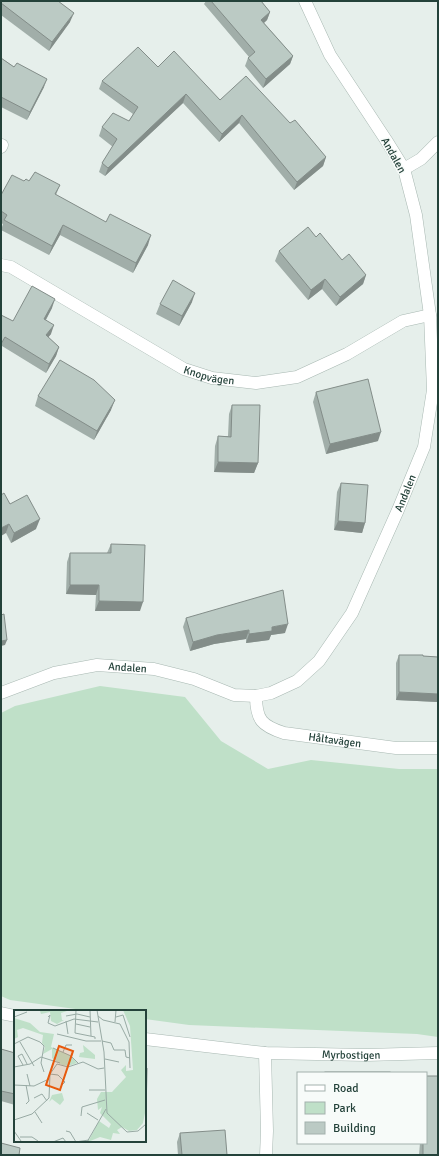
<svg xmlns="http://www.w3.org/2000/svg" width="439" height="1156" font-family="Signika,sans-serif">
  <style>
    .green { fill: #bfe0c8 }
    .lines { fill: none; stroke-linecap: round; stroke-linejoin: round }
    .lane-casing { stroke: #a8b8b2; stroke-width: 13 }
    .street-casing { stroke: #a8b8b2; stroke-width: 13 }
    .lane { stroke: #fff; stroke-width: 12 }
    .street { stroke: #fff; stroke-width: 12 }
    .wall { fill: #a1aea9 }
    .shaded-wall { fill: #838d89 }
    .building { fill: #bbcac4; stroke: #838d89 }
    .labels { text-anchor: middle; stroke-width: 3; stroke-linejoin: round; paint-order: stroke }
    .street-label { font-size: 11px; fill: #24423a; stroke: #f7fbf9 }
    .inset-road { fill: none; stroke: #98aaa4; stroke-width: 1 }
    .view { fill: #e8590c; fill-opacity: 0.15; stroke: #e8590c; stroke-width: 2 }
    .inset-edge { fill: none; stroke: #24423a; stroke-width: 2 }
  </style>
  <rect width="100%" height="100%" fill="#e6efeb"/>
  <path class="green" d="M100,686L185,697L221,741L268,769L311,760L399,769H438V1037L417,1034L189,1025L145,1019V1011H90L10,1000L1,996V713L15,706Z"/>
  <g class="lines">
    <defs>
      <path id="lane" d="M1,147L2,145"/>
      <g id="street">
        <path d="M404,169L421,159L438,142"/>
        <path id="s1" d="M1,265L11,267L184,369L212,378L256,383L297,377L347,354L403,321L430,315"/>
        <path id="s2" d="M1,693L54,673L97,665L154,669L194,679L234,695L256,696L271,693L297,681L319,661L352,613L398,510L424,447L433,390L430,315L416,215L404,169L386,140L330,55L305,1"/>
        <path id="s3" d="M256,696C256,720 262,726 284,733L396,748H438"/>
        <path d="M1,1013L15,1016"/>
        <path id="s4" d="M145,1039L265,1053L366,1055L438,1053"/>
        <path d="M265,1053L267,1131L266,1155"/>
      </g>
    </defs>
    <use href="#lane" class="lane-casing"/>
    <use href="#street" class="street-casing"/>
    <use href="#lane" class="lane"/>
    <use href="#street" class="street"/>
  </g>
  <g class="wall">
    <path d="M1,1L70,22L49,51L1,15Z"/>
    <path d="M206,1H261L270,12L267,20L264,23L293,56L290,64L263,88L245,66L248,58L249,57L204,4Z"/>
    <path d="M1,58L44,87L27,120L1,107Z"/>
    <path d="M158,67L220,100L290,123L326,157L323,166L294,190L239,123L219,142L183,103L105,176L99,172L102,163L113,147L99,136L102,127L129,121L133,114L99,89L102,81Z"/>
    <path d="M24,181H29L60,185L56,195L148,245L133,273L60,235L49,255L1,230L3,224L1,223V195Z"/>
    <path d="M316,237L342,260L366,275L363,284L336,306L322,289L308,300L275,261L279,251Z"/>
    <path d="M192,302L179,326L156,314L160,304Z"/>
    <path d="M52,308L46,320L51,334L48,337L59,347L56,356L46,373L2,346L1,347V315L13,321Z"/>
    <path d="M316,392L378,441L326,454L313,402Z"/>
    <path d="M38,396L111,410L94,440L35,406Z"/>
    <path d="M232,405L258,463L254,473L214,472L215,446L218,436H228L229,414Z"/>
    <path d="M341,483L365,523L362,533L334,530L337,492Z"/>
    <path d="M10,504L36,529L11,543L6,533Z"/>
    <path d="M111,544L140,611H95L96,595L66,594L67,562L70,553H107Z"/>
    <path d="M186,618L285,633L271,635L269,640L246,643V639L214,644L190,651L183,627Z"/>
    <path d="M399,655L438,657V702L396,700V663Z"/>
    <path d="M1,1049L15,1053V1105L1,1101Z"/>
    <path d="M180,1133L227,1155H178L177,1142Z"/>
    <path d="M420,1143H426L438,1155H419Z"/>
  </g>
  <g class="shaded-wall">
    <path d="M270,12L267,20L258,28L261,20Z"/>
    <path d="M74,13L70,22L49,51L52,42Z"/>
    <path d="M293,56L290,64L263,88L266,79Z"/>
    <path d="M47,79L44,87L27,120L30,112Z"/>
    <path d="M186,94L183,103L105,176L108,168Z"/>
    <path d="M242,115L239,123L219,142L222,134Z"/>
    <path d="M326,157L323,166L294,190L297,182Z"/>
    <path d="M63,225L60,235L49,255L52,246Z"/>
    <path d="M151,235L148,245L133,273L136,263Z"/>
    <path d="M366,275L363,284L336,306L340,297Z"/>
    <path d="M325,279L322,289L308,300L311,290Z"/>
    <path d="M195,293L192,302L179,326L182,316Z"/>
    <path d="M55,299L52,308L41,328L44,319Z"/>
    <path d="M54,325L51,334L43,344L46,335Z"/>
    <path d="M59,347L56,356L46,373L49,364Z"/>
    <path d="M115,400L111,410L94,440L97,431Z"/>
    <path d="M381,432L378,441L326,454L330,444Z"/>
    <path d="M218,462L258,463L254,473L214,472Z"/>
    <path d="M40,519L36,529L11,543L14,533Z"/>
    <path d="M338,521L365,523L362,533L334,530Z"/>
    <path d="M9,524L6,533L1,536V528Z"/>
    <path d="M70,585H99L96,595L66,594Z"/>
    <path d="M99,601L143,602L140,611H95Z"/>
    <path d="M288,624L285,633L271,635L269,640L246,643L249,634L272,627Z"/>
    <path d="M249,630L246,639L214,644L190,651L193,642L217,635Z"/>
    <path d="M7,640L5,645L1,646V641Z"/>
    <path d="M399,692L438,694V702L396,700Z"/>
  </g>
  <g class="building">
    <path d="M1,1H58L74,13L52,42L1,3Z"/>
    <path d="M211,1H261L270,12L261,20L293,56L266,79L248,58L255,52Z"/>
    <path d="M138,47L158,67L174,51L220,100L246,76L290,123L295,120L326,157L297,182L242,115L222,134L186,94L108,168L102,163L117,139L102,127L113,113L129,121L138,107L102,81Z"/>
    <path d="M1,58L14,67L17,63L47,79L30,112L1,97Z"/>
    <path d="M35,172L60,185L55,194L106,222L110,214L151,235L136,263L63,225L52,246L4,220L7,215L1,211V195L12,175L24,181L26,179L29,181Z"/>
    <path d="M308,227L316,237L320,233L342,260L349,254L366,275L340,297L325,279L311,290L279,251Z"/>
    <path d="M173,280L195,293L182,316L160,304Z"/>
    <path d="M32,286L55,299L44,319L54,325L46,335L59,347L49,364L5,337L1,344V315L13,321Z"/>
    <path d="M60,360L94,380L115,400L97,431L38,396Z"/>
    <path d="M368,379L381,432L330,444L316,392Z"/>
    <path d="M232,405H260L258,463L218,462V436L231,437Z"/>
    <path d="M341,483L368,485L365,523L338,521Z"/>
    <path d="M4,493L10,504L27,495L40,519L14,533L9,524L1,528V495Z"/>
    <path d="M111,544L145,545L143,602L99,601V585H70V553H111Z"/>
    <path d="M283,590L288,624L272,627V631L249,634V630L217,635L193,642L186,618Z"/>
    <path d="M4,614L7,640L1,641V615Z"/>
    <path d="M399,655H423V656L438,657V694L399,692Z"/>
    <path d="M1,1049L15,1053V1094L1,1091Z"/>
    <path d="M145,1068H147L146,1114H145Z"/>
    <rect x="325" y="1072" width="65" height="1"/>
    <path d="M426,1076H438V1155H423V1143H426Z"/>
    <path d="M225,1130L227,1155H182L180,1133Z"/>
    <path d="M1,1143L20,1148L19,1155H1Z"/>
  </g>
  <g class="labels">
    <g class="street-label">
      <text transform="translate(394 155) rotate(61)" y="4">Andalen</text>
      <text dy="4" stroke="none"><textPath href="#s1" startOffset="237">Knopvägen</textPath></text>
      <text dy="4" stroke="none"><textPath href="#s2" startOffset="527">Andalen</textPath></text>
      <text dy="4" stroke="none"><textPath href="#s2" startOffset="131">Andalen</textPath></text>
      <text dy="4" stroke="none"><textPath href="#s3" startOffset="103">Håltavägen</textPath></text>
      <text dy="4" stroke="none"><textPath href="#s4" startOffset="207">Myrbostigen</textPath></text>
    </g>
  </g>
  <g transform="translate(14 1010)">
    <rect width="132" height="132" fill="#e6efeb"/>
    <path d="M56,0L47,3L48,10H50L43,14L37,11L36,2L27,4L26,1ZM109,0L132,1V98L129,113L123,120L115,121L108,117L103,120L106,124L99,123L97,130L86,127L74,132L85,111L95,118L97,114L86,103L88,97L84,100L83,89L87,82H98L112,67L107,60L112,55V61L119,60L116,16ZM0,8L16,13L26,22L40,24L37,37L57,46L63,53L54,56L48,55L38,48V39L29,44L31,37L28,33L29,25L9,18L3,20L4,27L0,29ZM69,35L81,45V49L65,47L66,43L70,42ZM48,83L50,90L46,95L38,89L35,92L38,85Z" fill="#bfe0c8"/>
    <path class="inset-road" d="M62,0L61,23L81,27V29M76,0L77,26M83,0L90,42L93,103L113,122L124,121L132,114M52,6L63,4L76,7M84,6L89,10L106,14L115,32L116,58M0,7L13,2M34,7L36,5L34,13L41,16L60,9L84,12M102,7L109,5L116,27M52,11L54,24M101,12L102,0M62,14L76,17M43,24L72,31H87M88,31L97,33L100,40H111L112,47L116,48M6,32L20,56M0,34L14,27L26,32L30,36L27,53L30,62M39,38L57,46L64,53M49,42L52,35H58M91,49L105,52M9,55L4,46L8,44L13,54M0,57L16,54L27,47L46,53M13,64L16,76M36,64L44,65L51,72L48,75M0,75L20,76L35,69M12,75L15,91L12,94M75,80H91M20,88L28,84L33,91M21,102L28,113M73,103L84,110M67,106L68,97L91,90M0,110L18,104L35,88L36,64L43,54L54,57L69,52L84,59L90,58M0,121L7,131M52,121L56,122L62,132M6,127H18L24,131M39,132L49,128L52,132M61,132L75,130M73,132L92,99"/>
    <path class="view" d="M45,36L59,41L46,80L32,75Z"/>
    <rect width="132" height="132" class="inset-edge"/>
  </g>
  <rect width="439" height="1156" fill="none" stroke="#24423a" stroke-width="4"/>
  <rect x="297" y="1072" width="130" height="72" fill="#f7fbf9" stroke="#a3b1ad"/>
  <rect x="305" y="1085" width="20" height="6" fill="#ffffff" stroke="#a3b1ad"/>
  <text x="333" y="1092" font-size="12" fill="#24423a">Road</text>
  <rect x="305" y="1102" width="20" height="12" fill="#bfe0c8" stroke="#a3b1ad"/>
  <text x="333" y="1112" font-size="12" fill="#24423a">Park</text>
  <rect x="305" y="1122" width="20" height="12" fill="#bbcac4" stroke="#a3b1ad"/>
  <text x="333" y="1132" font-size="12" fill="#24423a">Building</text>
</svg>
